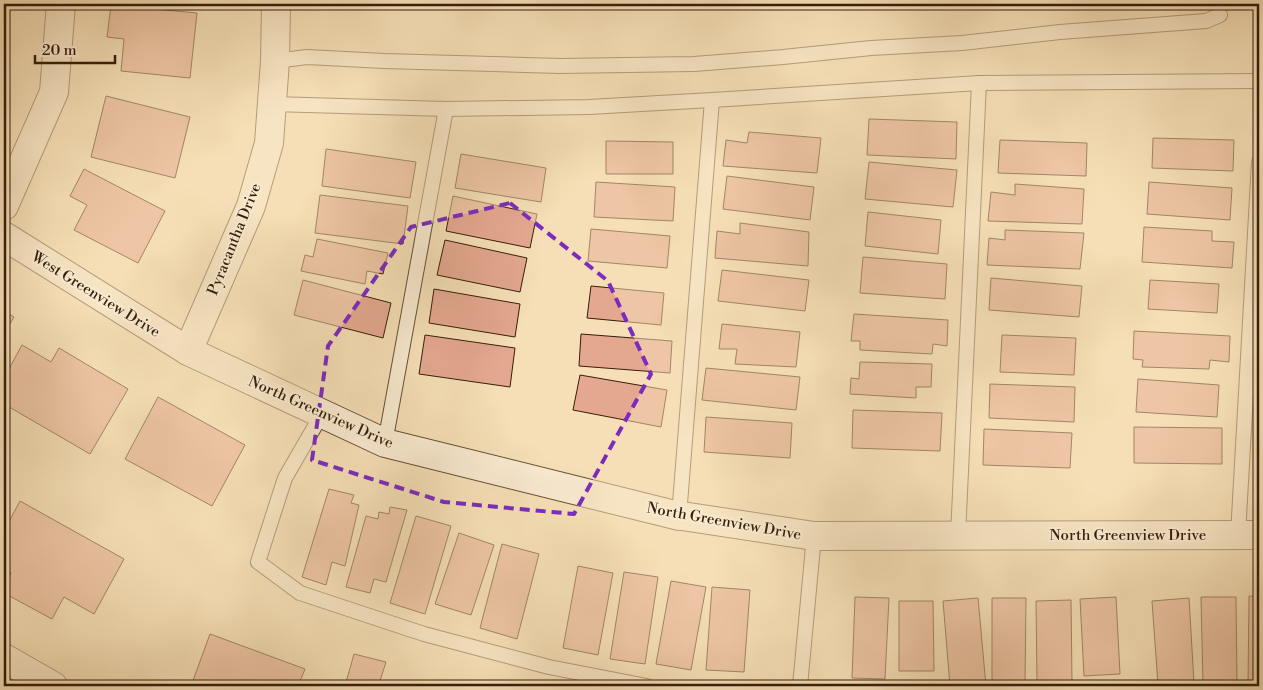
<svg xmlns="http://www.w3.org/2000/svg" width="1263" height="690" font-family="'Libre Bodoni',serif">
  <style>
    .building { fill: #e4a890; stroke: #361e09 }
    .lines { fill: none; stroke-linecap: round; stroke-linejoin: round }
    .service-casing { stroke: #664e34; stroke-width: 16 }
    .minor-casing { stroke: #664e34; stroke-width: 30 }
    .service { stroke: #f9ead0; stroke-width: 14 }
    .minor { stroke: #f9ead0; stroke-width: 28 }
    .marked { fill: none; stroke: #7b2cbf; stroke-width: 4; stroke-dasharray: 10 6; stroke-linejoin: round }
    .labels { text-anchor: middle; stroke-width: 4; stroke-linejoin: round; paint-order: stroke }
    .street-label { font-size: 15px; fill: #361e09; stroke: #f9ead0 }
  </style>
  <rect width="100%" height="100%" fill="#f6dfb7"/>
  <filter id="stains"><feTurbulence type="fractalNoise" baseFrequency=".004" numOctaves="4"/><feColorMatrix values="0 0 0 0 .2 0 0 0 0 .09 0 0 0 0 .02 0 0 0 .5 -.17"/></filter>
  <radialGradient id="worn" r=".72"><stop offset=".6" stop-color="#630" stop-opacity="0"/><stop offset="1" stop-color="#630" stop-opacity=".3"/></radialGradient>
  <g class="building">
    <path d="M111,5L197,13L190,78L121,71L124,39L107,37Z"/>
    <path d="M106,96L190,117L175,178L91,157Z"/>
    <path d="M869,119L957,122L956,159L867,155Z"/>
    <path d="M749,132L821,138L817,173L723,166L726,140L747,143Z"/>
    <path d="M1153,138L1234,140L1233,171L1152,168Z"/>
    <path d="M1000,140L1087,143L1086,176L998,173Z"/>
    <path d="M606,141L673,142V174H606Z"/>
    <path d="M326,149L416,162L410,198L322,186Z"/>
    <path d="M461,154L546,168L541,202L455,188Z"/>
    <path d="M869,162L957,170L953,207L865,199Z"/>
    <path d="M84,169L165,211L138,263L74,230L87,205L70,196Z"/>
    <path d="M727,176L814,187L810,220L723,209Z"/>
    <path d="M596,182L675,187L673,221L594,217Z"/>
    <path d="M1149,182L1232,188L1230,220L1147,214Z"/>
    <path d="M1015,184L1084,189L1082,224L988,221L991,192L1015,195Z"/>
    <path d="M320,195L408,206L403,244L315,233Z"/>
    <path d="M453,196L537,214L530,248L446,231Z"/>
    <path d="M868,212L941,220L938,254L865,246Z"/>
    <path d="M740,223L809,232L808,266L715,258L717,231L740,234Z"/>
    <path d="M1144,227L1212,231V241L1234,242L1232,268L1142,262Z"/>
    <path d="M591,229L670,236L667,268L588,261Z"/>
    <path d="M1005,230L1084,233L1080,269L987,265L989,238L1005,240Z"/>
    <path d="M317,239L388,253L383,274L367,271L365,284L301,271L305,255L313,257Z"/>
    <path d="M445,240L527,258L520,292L437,275Z"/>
    <path d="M863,257L947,264L945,299L860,293Z"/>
    <path d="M722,270L809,280L805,311L718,301Z"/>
    <path d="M991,278L1082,286L1079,317L989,310Z"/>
    <path d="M303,280L391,303L383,338L294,315Z"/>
    <path d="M1150,280L1219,284L1217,313L1148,309Z"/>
    <path d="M591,286L664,293L661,325L587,318Z"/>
    <path d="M434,289L520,304L515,337L429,323Z"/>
    <path d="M4,311L14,317L4,334Z"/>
    <path d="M854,314L948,320L947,346L933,344L932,354L860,350V341H851Z"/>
    <path d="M722,324L800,332L796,367L735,364L737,349H719Z"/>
    <path d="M1134,331L1230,336L1229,362L1210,360L1209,369L1142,367L1143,360L1133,359Z"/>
    <path d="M581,334L672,341L670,373L579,366Z"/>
    <path d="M425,335L515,348L510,387L419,374Z"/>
    <path d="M1002,335L1076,338L1074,375L1000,372Z"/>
    <path d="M22,345L51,362L59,348L128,389L90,454L4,404V378Z"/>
    <path d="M860,362L932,364L931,387H916V398L850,394L851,378L859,379Z"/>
    <path d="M706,368L800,377L796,410L702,400Z"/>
    <path d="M580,375L667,390L661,427L573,410Z"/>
    <path d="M1138,379L1219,385L1217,417L1136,412Z"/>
    <path d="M990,384L1075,387L1074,422L989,418Z"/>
    <path d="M158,397L245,445L212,506L125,459Z"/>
    <path d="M853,410L942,413L940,451L852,448Z"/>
    <path d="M706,417L792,423L790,458L704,452Z"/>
    <path d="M1134,427L1222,428V464L1134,463Z"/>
    <path d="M984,429L1072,433L1070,468L983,465Z"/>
    <path d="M329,489L354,495L351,503L359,505L345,566L332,562L326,585L302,577Z"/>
    <path d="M20,501L124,559L94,614L64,597L52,619L4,593V586L11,573L4,568V531Z"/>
    <path d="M390,507L407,510L386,582L374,579L370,593L346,587L366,516L378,519L379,512L389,514Z"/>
    <path d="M416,516L451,526L425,614L390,603Z"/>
    <path d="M459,533L494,545L471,615L435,604Z"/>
    <path d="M502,544L539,554L517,639L480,628Z"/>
    <path d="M578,566L613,573L598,655L563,648Z"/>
    <path d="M624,572L658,577L645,664L610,659Z"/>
    <path d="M671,581L706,587L691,670L656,664Z"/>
    <path d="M712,587L750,590L744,672L706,670Z"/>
    <path d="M1249,596L1259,597V686H1248Z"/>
    <path d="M855,597L889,598L885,679L852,678Z"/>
    <path d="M1116,597L1120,674L1084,676L1080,599Z"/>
    <path d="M1201,597H1236L1237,684L1203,685Z"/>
    <path d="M978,598L986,686H950L943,601Z"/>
    <path d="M992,598H1026L1025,684H992Z"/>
    <path d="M1189,598L1194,683L1158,685L1152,601Z"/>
    <path d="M1071,600L1072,682L1037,683L1036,601Z"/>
    <path d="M899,601H933L934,671H899Z"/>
    <path d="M210,634L305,669L298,686H191Z"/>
    <path d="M354,654L386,662L379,684L387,686H345Z"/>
  </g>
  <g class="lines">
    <defs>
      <g id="service">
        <path d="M275,61L307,57L384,61L560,66L694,64L783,57L871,48L962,43L1060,32L1206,21L1220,15"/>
        <path d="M272,104L446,109L589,107L712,100L979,83L1259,81"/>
        <path d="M322,414L285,478L258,562L300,593L424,634L549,667L647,686"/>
        <path d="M385,443L446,109"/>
        <path d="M679,516L712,100"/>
        <path d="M1238,535L1259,162"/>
        <path d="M958,536L979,83"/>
        <path d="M800,686L814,536"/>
      </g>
      <g id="minor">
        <path d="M4,206L54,92L61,4"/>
        <path d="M4,236L188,351L385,443L679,516H682L814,536L1259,535"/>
        <path d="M188,351L251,206L269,143L275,61L276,4"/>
        <path d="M4,658L53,686"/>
      </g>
    </defs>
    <use href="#service" class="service-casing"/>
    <use href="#minor" class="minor-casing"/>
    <use href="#service" class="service"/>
    <use href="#minor" class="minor"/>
  </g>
  <path d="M0 0H1263V690H0ZM510,203L608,281L651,374L574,514L444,502L312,460L328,346L411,227Z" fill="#f6dfb7" fill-opacity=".55" fill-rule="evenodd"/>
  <path class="marked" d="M510,203L608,281L651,374L574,514L444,502L312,460L328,346L411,227Z"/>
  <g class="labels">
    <g class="street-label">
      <text transform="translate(234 239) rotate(-68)" y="5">Pyracantha Drive</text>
      <text transform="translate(96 294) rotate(32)" y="5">West Greenview Drive</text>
      <text transform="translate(321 412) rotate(24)" y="5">North Greenview Drive</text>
      <text transform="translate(724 521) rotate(10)" y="5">North Greenview Drive</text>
      <text x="1128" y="540">North Greenview Drive</text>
    </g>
  </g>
  <rect width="1263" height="690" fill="none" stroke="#f6dfb7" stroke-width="20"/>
  <rect x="5" y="5" width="1253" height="680" fill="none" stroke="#361e09" stroke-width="2.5"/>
  <rect x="10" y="10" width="1243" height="670" fill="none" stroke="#361e09"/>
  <path d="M35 55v8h80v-8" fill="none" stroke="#361e09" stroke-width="2.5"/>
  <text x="42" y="55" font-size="15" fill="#361e09" stroke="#f9ead0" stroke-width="4" paint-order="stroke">20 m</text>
  <rect width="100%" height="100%" filter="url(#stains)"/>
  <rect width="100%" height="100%" fill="url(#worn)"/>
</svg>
